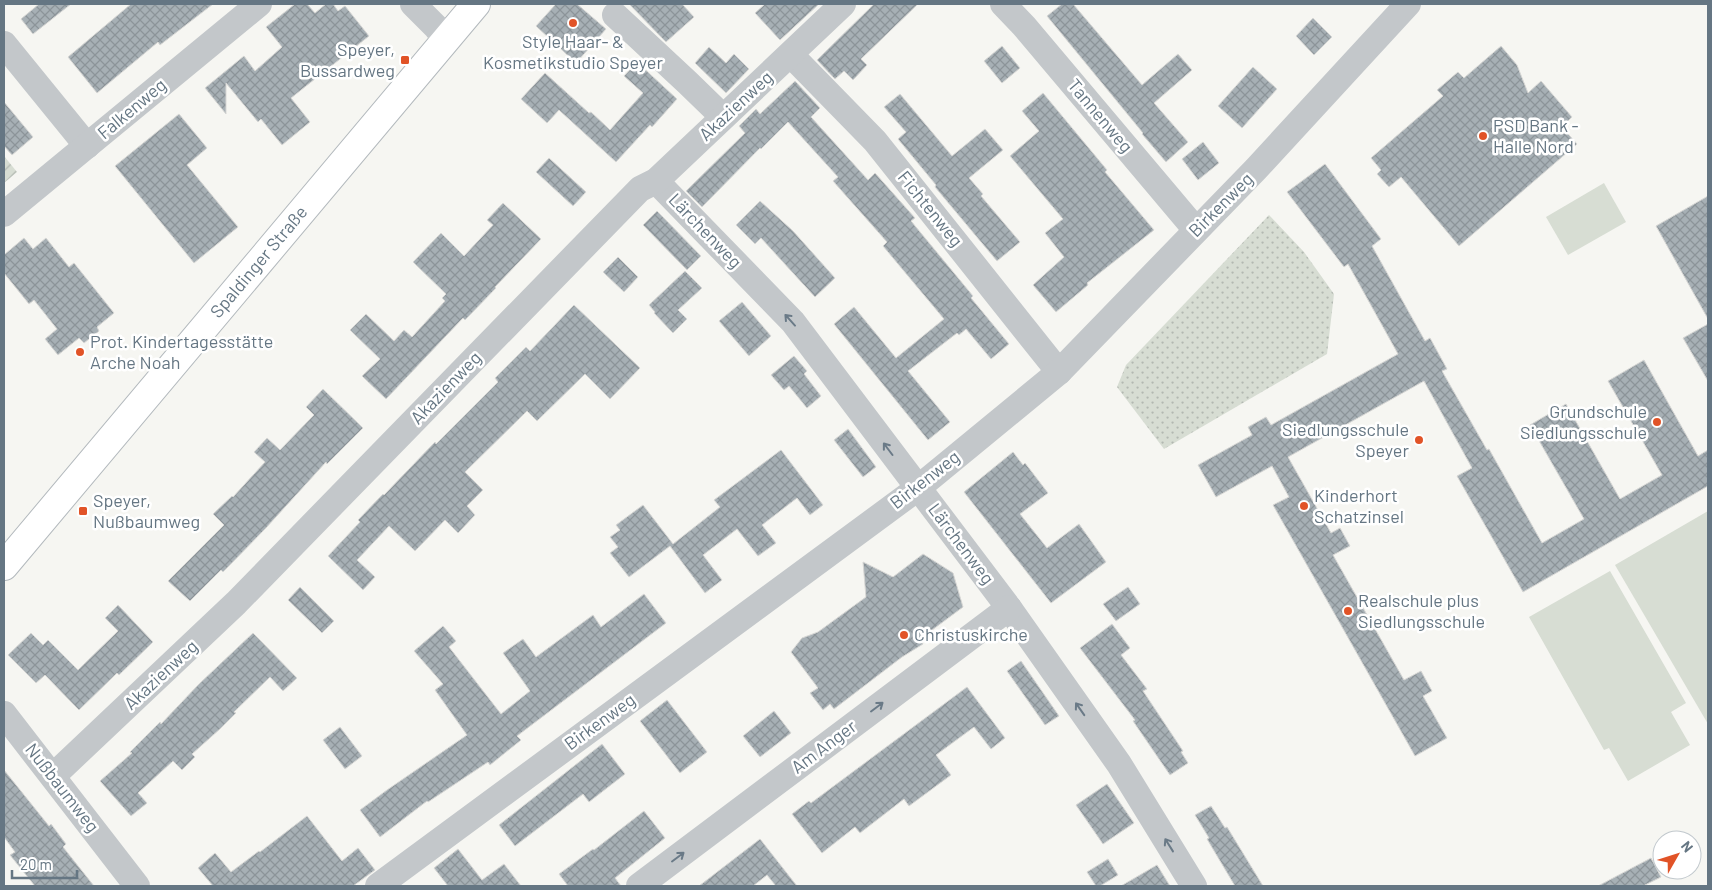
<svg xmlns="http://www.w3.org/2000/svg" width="1712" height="890" font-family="Barlow,sans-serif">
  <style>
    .grass { fill: #d7ddd3 }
    .park { fill: url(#park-dots) }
    .garden { fill: url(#garden-furrows) }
    .building { fill: url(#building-cross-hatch); stroke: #d7d7d5 }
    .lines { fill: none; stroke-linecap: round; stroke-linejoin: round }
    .secondary-casing { stroke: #b3b9bd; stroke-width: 30 }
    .street { stroke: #c3c7ca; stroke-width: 26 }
    .secondary { stroke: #fff; stroke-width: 28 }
    .oneway { stroke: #6a7a87 }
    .poi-dot { fill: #e15327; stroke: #fff; stroke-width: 2 }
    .labels { text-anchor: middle; stroke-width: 5; stroke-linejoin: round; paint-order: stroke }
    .poi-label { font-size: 18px; fill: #657683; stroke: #fff; text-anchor: start }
    .street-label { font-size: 18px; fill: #657683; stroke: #fff }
  </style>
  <defs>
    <pattern id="park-dots" width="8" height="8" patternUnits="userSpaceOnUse" patternTransform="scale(1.25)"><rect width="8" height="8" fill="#d7ddd3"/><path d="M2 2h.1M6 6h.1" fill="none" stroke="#b2b8b1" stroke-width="1.8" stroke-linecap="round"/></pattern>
    <pattern id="garden-furrows" width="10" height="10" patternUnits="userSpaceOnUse" patternTransform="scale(1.25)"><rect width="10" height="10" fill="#d7ddd3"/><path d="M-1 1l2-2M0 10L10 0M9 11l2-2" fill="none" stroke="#b2b8b1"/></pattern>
    <pattern id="building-cross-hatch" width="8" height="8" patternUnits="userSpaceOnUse" patternTransform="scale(1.25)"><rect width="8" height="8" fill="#a7b0b5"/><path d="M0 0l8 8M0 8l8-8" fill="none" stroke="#8c9499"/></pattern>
  </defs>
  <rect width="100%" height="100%" fill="#f6f6f2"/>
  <g class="grass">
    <path d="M1604,183L1626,222L1568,255L1546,217Z"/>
    <path d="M1708,511V724L1615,565Z"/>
    <path d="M1610,571L1686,703L1671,712L1690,745L1628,781L1609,748L1604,750L1529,617Z"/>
  </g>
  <path class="park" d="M1269,215L1304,252L1334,294L1327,354L1164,449L1117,387L1126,365Z"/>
  <path class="garden" d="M4,156L17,172L4,183Z"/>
  <g class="building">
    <path d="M39,4H71L33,34L21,19Z"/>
    <path d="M131,4H213L160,45L158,42L97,93L68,57Z"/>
    <path d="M295,4H307L315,13L326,4H333L338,11L345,6L369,36L291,98L310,122L282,145L261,119L258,122L226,83V114L205,88L244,56L255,71L282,47L266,27Z"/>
    <path d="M556,4H577L606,29L576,63L536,26Z"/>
    <path d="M629,4H682L694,17L666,42Z"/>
    <path d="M765,4H819L780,40L755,13Z"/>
    <path d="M874,4H918L861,59L867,65L853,80L844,71L835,79L817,60Z"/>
    <path d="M1062,4H1073L1142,85L1178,54L1192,70L1154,103L1188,142L1166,162L1142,134L1143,133L1047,16Z"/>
    <path d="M1313,18L1332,37L1314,55L1296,36Z"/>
    <path d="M1002,46L1020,68L1002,83L984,61Z"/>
    <path d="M1501,46L1517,65L1528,93L1541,81L1572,117L1562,127L1577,144L1459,246L1401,177L1389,187L1377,174L1381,170L1371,158L1443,96L1437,90L1458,72L1464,78Z"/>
    <path d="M709,47L726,63L734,54L749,69L726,93L695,63Z"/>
    <path d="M637,62L677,99L652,127L650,125L616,162L559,110L547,123L521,99L545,73L589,113L591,112L610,130L643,93L624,76Z"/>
    <path d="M1253,67L1277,89L1242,128L1218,106Z"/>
    <path d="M795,81L820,108L811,117L868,180L875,173L915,218L911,221L973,296L971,298L1009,344L991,359L966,329L959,335L957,333L908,371L950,422L928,440L834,324L854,307L896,358L944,319L883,246L887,242L833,181L838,177L788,122L761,149L760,148L702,207L686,191L745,133L739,126L756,109L760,114Z"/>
    <path d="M1043,93L1107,170L1105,172L1154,230L1087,283L1088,285L1056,312L1033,285L1064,257L1045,233L1063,219L1010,156L1039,131L1022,111Z"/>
    <path d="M900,94L952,156L985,129L1003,150L969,178L983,194L981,196L1020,242L997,261L935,187L936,185L898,139L906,132L884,107Z"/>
    <path d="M4,102L33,137L12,155L4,146Z"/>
    <path d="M179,114L207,148L187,165L238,227L194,263L115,166Z"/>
    <path d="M1203,142L1219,163L1198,180L1182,159Z"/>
    <path d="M549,158L586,192L573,206L536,172Z"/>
    <path d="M1325,164L1381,239L1372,246L1425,341L1430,338L1447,369L1442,371L1487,450L1489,449L1542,543L1584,519L1530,425L1566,404L1620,499L1662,475L1608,381L1644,360L1698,456L1708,450V486L1523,592L1457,476L1472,468L1424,381L1288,457L1331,533L1340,528L1350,546L1333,555L1404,680L1421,671L1432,691L1423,696L1447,738L1415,756L1273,505L1289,497L1272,466L1216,497L1198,465L1252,435L1248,427L1266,417L1271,425L1398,354L1348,264L1344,267L1287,192Z"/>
    <path d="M1708,196V319L1656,226Z"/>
    <path d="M760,201L793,231L835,278L815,297L761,238L755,244L736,225Z"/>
    <path d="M503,203L541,239L495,287L496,288L465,320L463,318L386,399L362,376L380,359L350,330L366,314L394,341L404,330L412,337L445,301L442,298L446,294L413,262L441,233L464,256L493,225L487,220Z"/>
    <path d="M657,211L701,256L687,270L643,225Z"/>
    <path d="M24,238L33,249L46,238L69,267L74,263L114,313L97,327L99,331L84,343L79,338L58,355L45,339L57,329L34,300L29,304L4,273V255Z"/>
    <path d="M618,257L638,277L624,292L603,272Z"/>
    <path d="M685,271L702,288L678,310L687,319L673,333L654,313L655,312L649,305Z"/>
    <path d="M742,302L771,336L749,356L719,321Z"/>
    <path d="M574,305L640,368L610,399L585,374L537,421L527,411L465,472L483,490L467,506L475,515L458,533L445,520L415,551L389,526L357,560L375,577L363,590L328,556L360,522L358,520L383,494L384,495L435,442L436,444L498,382L495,378L526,347L530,351Z"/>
    <path d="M1708,324V381L1683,338Z"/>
    <path d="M794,356L807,371L804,374L821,396L807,408L789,386L784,390L771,375Z"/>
    <path d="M323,389L363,428L327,464L326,462L265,529L223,572L221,570L190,601L168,581L224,525L213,514L232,496L233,497L265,462L254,452L267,438L280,450L314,415L306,407Z"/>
    <path d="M848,429L876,467L863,477L834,440Z"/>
    <path d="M781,450L823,505L810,515L797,498L762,525L776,543L758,556L737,529L703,555L722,580L705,593L670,546L629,577L610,553L618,547L610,537L620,530L616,525L643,505L673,544L720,507L714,500Z"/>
    <path d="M1013,452L1023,465L1025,463L1048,493L1020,514L1047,548L1079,524L1106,562L1051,603L964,492Z"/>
    <path d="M923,554L953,573L963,607L920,639L923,644L902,657L834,709L830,704L823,710L810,693L818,688L791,652L802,638L818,632L866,597L863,562L893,577Z"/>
    <path d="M300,587L334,621L322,633L288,600Z"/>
    <path d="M1128,587L1140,604L1116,621L1103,604Z"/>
    <path d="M644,594L666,623L517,736L521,740L490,765L488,762L428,802L427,801L380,837L360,810L387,790L467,735L435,690L443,684L414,651L443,626L456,641L449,647L501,714L530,691L503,653L523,639L536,657L593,615L601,627Z"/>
    <path d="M118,605L153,642L119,675L117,673L79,710L45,675L36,683L8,655L31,633L43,645L48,640L78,670L118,631L105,618Z"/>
    <path d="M1112,624L1130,648L1121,655L1147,689L1143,691L1183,751L1181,752L1188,763L1170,775L1133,721L1135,720L1080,648Z"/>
    <path d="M253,633L297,678L283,691L270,677L234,712L236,713L221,728L192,754L195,757L182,770L173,761L138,793L147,803L131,816L100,781L132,753L130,752L160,722L161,724L199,684Z"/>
    <path d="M1021,661L1059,716L1045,725L1007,671Z"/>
    <path d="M967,687L1005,738L991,749L974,727L936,755L951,775L909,806L904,799L860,833L855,827L822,853L792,814L809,801L811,803Z"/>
    <path d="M667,700L707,752L680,773L640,721Z"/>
    <path d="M774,711L791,733L760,757L743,736Z"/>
    <path d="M340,727L362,756L345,769L323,740Z"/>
    <path d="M602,744L625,774L589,802L583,794L515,846L499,825Z"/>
    <path d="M4,770L49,826L51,824L66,844L63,847L94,886H35L10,855L15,852L4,837Z"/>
    <path d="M1107,784L1134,823L1103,844L1076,805Z"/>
    <path d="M1211,806L1225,828L1227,827L1263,886H1235L1207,839L1209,838L1195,815Z"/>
    <path d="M644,811L665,838L615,878L621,886H568L559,874L593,849L594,850Z"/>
    <path d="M307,816L342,861L358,848L375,870L353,886H213L198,868L215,853L231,872L259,851L260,852Z"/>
    <path d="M760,839L797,886H776L767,875L753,886H699Z"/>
    <path d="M458,849L482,880L504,864L521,886H448L434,868Z"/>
    <path d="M1651,858L1661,877L1643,886H1598Z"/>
    <path d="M1108,859L1118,875L1100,886H1096L1087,872Z"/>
    <path d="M1157,865L1170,886H1121Z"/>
  </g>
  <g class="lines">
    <defs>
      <path id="secondary" d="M4,566L476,4"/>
    </defs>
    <use href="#secondary" class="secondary-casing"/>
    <g class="street">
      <path d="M413,4L436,27L446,40"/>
      <path d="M1003,4L1024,26L1196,230"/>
      <path d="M615,15L688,83L723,117"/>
      <path d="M4,44L87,146"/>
      <path d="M791,55L875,141L1059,372"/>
      <path d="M656,181L793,322L1009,608L1119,764L1194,886"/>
      <path d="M4,214L259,4"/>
      <path d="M4,714L137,886"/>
      <path d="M53,776L236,603L640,189L656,181L843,4"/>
      <path d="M378,886L918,488L1059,372L1256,169L1408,4"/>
      <path d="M639,886L1009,608"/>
    </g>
    <use href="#secondary" class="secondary"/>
  </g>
  <defs><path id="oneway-shaft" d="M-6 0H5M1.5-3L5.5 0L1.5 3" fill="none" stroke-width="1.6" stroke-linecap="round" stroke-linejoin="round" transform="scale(1.25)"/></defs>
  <g class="oneway">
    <use href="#oneway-shaft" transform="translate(790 320) rotate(-132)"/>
    <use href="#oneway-shaft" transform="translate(888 449) rotate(-127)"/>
    <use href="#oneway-shaft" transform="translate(877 707) rotate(-37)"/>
    <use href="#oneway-shaft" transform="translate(1080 709) rotate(-125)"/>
    <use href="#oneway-shaft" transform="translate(1169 845) rotate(-122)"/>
    <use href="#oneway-shaft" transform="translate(678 857) rotate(-37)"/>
  </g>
  <g class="poi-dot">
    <circle cx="573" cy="23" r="5"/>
    <rect x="400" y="55" width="10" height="10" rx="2.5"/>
    <circle cx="1483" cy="136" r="5"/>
    <circle cx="80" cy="352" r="5"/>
    <circle cx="1657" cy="422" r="5"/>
    <circle cx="1419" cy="440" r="5"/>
    <circle cx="1304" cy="506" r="5"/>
    <rect x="78" y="506" width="10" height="10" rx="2.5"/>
    <circle cx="1348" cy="611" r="5"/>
    <circle cx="904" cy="635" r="5"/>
  </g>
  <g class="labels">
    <g class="poi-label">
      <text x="573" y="48" text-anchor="middle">Style Haar- &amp;<tspan x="573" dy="21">Kosmetikstudio Speyer</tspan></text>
      <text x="395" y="56" text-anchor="end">Speyer,<tspan x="395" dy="21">Bussardweg</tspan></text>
      <text x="1493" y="132">PSD Bank -<tspan x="1493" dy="21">Halle Nord</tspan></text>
      <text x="90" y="348">Prot. Kindertagesstätte<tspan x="90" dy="21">Arche Noah</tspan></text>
      <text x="1647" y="418" text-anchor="end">Grundschule<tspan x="1647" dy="21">Siedlungsschule</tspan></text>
      <text x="1409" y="436" text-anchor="end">Siedlungsschule<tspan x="1409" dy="21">Speyer</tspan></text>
      <text x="1314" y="502">Kinderhort<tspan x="1314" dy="21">Schatzinsel</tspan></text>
      <text x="93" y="507">Speyer,<tspan x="93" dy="21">Nußbaumweg</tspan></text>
      <text x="1358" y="607">Realschule plus<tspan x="1358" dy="21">Siedlungsschule</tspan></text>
      <text x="914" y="641">Christuskirche</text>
    </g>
    <g class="street-label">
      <text transform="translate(736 106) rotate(-43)" y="6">Akazienweg</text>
      <text transform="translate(132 109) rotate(-40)" y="6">Falkenweg</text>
      <text transform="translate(1100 116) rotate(50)" y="6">Tannenweg</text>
      <text transform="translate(1221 205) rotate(-45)" y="6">Birkenweg</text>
      <text transform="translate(930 209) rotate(51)" y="6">Fichtenweg</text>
      <text transform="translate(705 231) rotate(46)" y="6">Lärchenweg</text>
      <text transform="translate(259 262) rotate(-50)" y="6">Spaldinger Straße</text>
      <text transform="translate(446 388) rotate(-46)" y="6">Akazienweg</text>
      <text transform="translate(925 480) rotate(-38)" y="6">Birkenweg</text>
      <text transform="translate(961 544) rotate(53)" y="6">Lärchenweg</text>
      <text transform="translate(161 675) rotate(-43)" y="6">Akazienweg</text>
      <text transform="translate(600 722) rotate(-36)" y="6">Birkenweg</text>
      <text transform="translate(824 747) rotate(-37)" y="6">Am Anger</text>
      <text transform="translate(62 788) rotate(52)" y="6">Nußbaumweg</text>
    </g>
  </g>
  <rect width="1712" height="890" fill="none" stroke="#657683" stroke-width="10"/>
  <g transform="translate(1677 855) rotate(51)"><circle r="24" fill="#ffffff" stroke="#c1c8cd"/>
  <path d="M0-4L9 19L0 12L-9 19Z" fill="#e15327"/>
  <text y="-8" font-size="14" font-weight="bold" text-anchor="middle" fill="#657683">N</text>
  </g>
  <path d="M12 870v8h65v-8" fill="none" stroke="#657683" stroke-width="2.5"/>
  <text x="20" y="870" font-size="15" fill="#657683" stroke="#ffffff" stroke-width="4" paint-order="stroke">20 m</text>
</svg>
